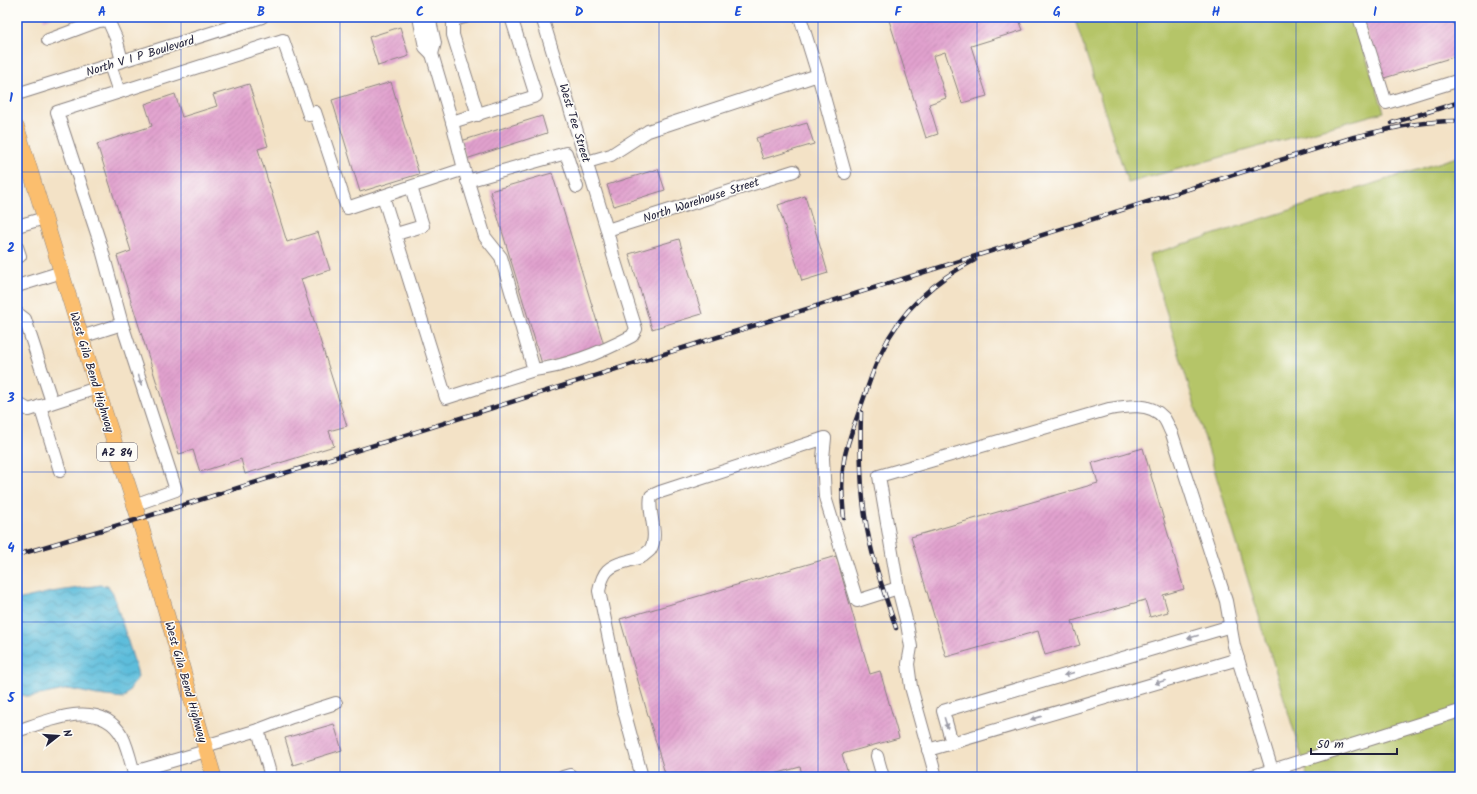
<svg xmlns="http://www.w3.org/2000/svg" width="1477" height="794" font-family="Kalam,sans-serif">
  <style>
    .green { fill: #b5c568; stroke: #6c7452 }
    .water { fill: url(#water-waves); stroke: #40708b }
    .building { fill: url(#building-hatch) }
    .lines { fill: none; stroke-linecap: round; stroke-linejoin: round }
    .minor-casing { stroke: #8a8280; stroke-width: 14 }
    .major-casing { stroke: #8a8280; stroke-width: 16 }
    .minor { stroke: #fff; stroke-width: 12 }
    .major { stroke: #fbbe6e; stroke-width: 15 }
    .rail-casing { stroke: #22223b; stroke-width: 4.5 }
    .rail { stroke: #fdfcf7; stroke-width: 3; stroke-dasharray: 9; stroke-linecap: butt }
    .oneway { fill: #9c9ca7 }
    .grid { fill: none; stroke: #1d4ed8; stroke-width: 1; stroke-opacity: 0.55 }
    .labels { text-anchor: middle; stroke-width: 3; stroke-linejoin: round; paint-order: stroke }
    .shield { fill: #fdfcf7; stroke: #646373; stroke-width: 1 }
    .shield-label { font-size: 11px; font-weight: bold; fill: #22223b }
    .street-label { font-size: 12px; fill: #22223b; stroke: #fdfcf7 }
    .neatline { fill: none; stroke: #1d4ed8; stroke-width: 1.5 }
    .grid-label { font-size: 13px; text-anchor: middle; font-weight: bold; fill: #1d4ed8 }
  </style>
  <defs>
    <pattern id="water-waves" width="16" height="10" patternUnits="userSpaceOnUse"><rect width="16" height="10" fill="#5dbddb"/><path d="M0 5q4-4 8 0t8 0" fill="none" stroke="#4c99b3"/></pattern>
    <pattern id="building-hatch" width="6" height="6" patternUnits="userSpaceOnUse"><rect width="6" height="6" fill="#e1a1ce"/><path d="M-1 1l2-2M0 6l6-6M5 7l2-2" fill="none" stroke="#c18ab2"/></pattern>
  </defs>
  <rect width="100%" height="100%" fill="#fdfcf7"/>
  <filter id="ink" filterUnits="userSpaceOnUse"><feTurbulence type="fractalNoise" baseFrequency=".025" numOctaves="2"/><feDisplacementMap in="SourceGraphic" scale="8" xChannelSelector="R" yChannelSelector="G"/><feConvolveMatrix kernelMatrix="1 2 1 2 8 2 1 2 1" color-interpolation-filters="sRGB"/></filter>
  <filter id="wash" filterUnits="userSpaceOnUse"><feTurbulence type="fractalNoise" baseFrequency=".012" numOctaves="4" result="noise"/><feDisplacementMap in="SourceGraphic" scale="16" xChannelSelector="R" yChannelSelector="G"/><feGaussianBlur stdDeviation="0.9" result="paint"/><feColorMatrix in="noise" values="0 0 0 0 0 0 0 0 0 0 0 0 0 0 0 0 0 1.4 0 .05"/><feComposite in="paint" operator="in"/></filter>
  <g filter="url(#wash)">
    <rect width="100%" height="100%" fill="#f3e2c6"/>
    <g class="green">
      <path d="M1074,17H1353L1384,112L1128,183Z"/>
      <path d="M1460,156V777H1306L1307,776L1300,751L1149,255Z"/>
    </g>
    <path class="water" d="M101,585L108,586L113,593L137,671L138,677L124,698L97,695L69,689L30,697L17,694V600L51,592Z"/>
    <g id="blocks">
      <g class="building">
        <path d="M43,17H53L44,20Z"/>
        <path d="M888,17H1018L1023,30L971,46L987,96L962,103L945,52L933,56L946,98L929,104L938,134L926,138Z"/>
        <path d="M1362,17H1452L1460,44V55L1381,79Z"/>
        <path d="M400,27L409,56L378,66L369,37Z"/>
        <path d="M391,82L419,174L360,192L332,100Z"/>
        <path d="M249,84L268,146L258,149L287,242L318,232L330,270L301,279L347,426L329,431L334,446L245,474L241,459L200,472L193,450L179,454L117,256L131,251L97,144L152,126L145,104L175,94L182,117L217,106L213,95Z"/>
        <path d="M542,116L547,133L466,159L461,141Z"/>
        <path d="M807,123L814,144L763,159L756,138Z"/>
        <path d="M658,169L665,190L614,206L607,185Z"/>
        <path d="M552,173L604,345L542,364L490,191Z"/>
        <path d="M805,196L828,273L802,281L778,205Z"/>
        <path d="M679,239L702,314L652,329L629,254Z"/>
        <path d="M1143,448L1184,589L1163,595L1168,612L1150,617L1145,600L1072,621L1080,645L1045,655L1038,631L946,657L911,537L1098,483L1092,463Z"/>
        <path d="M836,556L870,674L880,671L899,738L842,754L849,777H803L800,767L764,777H666L620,619Z"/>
        <path d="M334,724L342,750L293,765L285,738Z"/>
      </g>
    </g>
  </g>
  <g filter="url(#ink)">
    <use href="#blocks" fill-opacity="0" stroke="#8a8280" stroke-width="1"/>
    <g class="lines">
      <defs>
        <g id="minor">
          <path d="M419,17L425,47L432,54L435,43L429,17"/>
          <path d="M465,17L453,20V35L478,115"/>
          <path d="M1359,17L1386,103L1460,80"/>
          <path d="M48,40L99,21L108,20L116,38L122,61"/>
          <path d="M432,54L452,122L536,96L511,17"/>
          <path d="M110,65L119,92"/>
          <path d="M818,75L845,173"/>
          <path d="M17,94L262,17"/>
          <path d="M452,122L464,169L485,237L501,257L534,370L446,398L383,196L464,169"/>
          <path d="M587,162L611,155L648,131L818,75L800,17"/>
          <path d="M467,181L566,153L577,187"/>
          <path d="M17,226L45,218"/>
          <path d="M607,230L794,171"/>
          <path d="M396,234L423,226L411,187"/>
          <path d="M17,247L20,256L17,257"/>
          <path d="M17,286L62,272"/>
          <path d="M17,313L25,319L52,402"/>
          <path d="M122,324L101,246L57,112L283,40L309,115L315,112L347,208L383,196"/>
          <path d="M81,337L122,324L176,490L134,505"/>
          <path d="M534,370C568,366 602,352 632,336L636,329L613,255L607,230L542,17"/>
          <path d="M17,403L29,410L97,388"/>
          <path d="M40,406L60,471"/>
          <path d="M258,730L292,717L336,703"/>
          <path d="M17,731C48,721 100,697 122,736C128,748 131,763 135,777"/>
          <path d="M952,743L943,711L1231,626"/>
          <path d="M205,746L258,730L271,777"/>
          <path d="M928,750L1238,659"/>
          <path d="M877,756L883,777"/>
          <path d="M134,772L206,751"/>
          <path d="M563,777L570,775V777"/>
          <path d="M642,777L623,707L599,591C603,571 608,566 628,561C633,559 638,559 643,556C645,554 648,552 650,550C660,534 647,513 651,496L660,492L825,438L823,458L825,497L857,601L898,588"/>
          <path d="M936,777L911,687L908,664L911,647L907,624L898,588L879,476L1109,409C1127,406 1149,402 1163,417C1167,421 1169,429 1172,434L1226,601L1234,646L1272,770"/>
          <path d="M1250,777L1460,711"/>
        </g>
        <path id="major" d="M17,128L97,388L139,519L214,777"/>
      </defs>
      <use href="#minor" class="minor-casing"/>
      <use href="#major" class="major-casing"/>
      <use href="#minor" class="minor"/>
      <use href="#major" class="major"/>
      <defs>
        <g id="rail">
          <path d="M1392,123L1460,102"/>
          <path d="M861,412C860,447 860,482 865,516C870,554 884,592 896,628"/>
          <path d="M844,518C842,499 841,480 844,460C847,442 855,423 861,406C868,387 873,369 882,351C900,311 936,279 975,260"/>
          <path d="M17,555L139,519L1354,137C1389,129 1424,120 1460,121"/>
        </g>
      </defs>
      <use href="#rail" class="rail-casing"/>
      <use href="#rail" class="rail"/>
    </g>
    <defs><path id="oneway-solid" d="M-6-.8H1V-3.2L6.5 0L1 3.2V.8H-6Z"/></defs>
    <g class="oneway">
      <use href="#oneway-solid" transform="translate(140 380) rotate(72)"/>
      <use href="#oneway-solid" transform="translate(1193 637) rotate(164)"/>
      <use href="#oneway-solid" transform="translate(1069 674) rotate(164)"/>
      <use href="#oneway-solid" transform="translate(1160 682) rotate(164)"/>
      <use href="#oneway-solid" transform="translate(1036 718) rotate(164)"/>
      <use href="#oneway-solid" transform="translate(946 723) rotate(73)"/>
    </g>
  </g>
  <path class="grid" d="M181,17V777M340,17V777M500,17V777M659,17V777M818,17V777M977,17V777M1137,17V777M1296,17V777M17,172H1460M17,322H1460M17,472H1460M17,622H1460"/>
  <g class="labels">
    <rect class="shield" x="97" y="443" width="40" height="18" rx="3"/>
    <g class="shield-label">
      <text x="117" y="456">AZ 84</text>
    </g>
    <g class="street-label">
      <text transform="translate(140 56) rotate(-17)" y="4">North V I P Boulevard</text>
      <text transform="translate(575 123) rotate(73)" y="4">West Tee Street</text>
      <text transform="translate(701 200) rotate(-18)" y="4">North Warehouse Street</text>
      <text transform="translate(92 372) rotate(73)" y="4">West Gila Bend Highway</text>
      <text transform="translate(186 682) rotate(74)" y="4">West Gila Bend Highway</text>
    </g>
  </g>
  <rect width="1477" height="794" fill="none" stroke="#fdfcf7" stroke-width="44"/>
  <g transform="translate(58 736) rotate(73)" stroke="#fdfcf7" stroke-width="3" paint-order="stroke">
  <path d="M0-3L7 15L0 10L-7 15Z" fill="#22223b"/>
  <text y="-6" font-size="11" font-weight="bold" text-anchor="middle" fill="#22223b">N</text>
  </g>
  <path d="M1311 748v6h86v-6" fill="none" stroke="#22223b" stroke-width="2"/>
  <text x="1317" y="748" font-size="12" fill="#22223b" stroke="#fdfcf7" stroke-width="3" paint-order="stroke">50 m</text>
  <rect x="22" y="22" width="1433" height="750" class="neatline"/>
  <g class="grid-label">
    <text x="102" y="16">A</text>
    <text x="261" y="16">B</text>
    <text x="420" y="16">C</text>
    <text x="579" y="16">D</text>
    <text x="738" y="16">E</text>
    <text x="898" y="16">F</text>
    <text x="1057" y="16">G</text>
    <text x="1216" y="16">H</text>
    <text x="1375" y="16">I</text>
    <text x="11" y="102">1</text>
    <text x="11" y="252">2</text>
    <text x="11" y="402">3</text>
    <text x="11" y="552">4</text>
    <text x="11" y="702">5</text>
  </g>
</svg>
